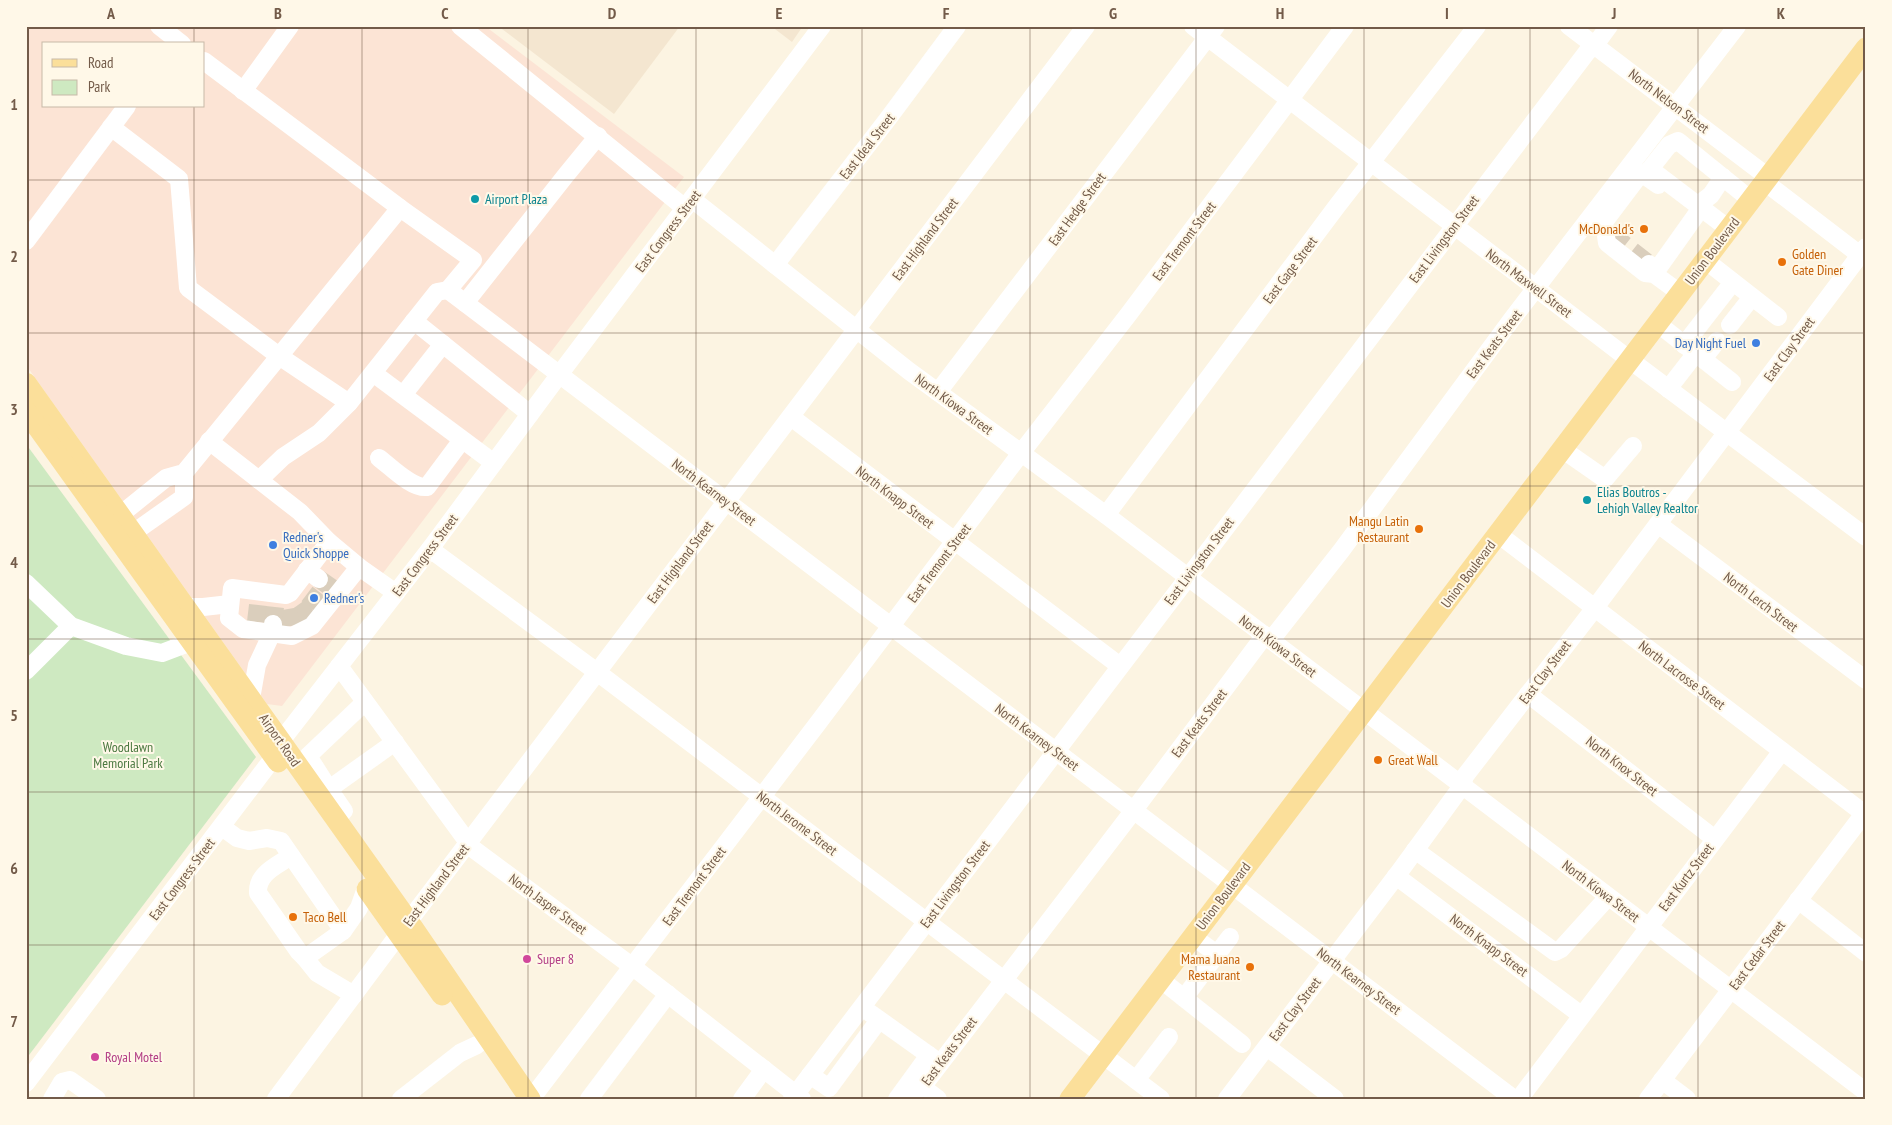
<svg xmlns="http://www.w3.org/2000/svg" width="1892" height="1125" font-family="'PT Sans Narrow',sans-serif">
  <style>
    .residential { fill: #f4e6d0 }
    .commercial { fill: #fce4d5; fill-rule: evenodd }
    .green { fill: #cee9c1 }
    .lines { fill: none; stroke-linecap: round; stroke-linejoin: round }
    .minor-tunnel { stroke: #dacebc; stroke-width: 18; stroke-dasharray: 18 9; stroke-linecap: butt }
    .minor { stroke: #fff; stroke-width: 18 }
    .major { stroke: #fbdf9a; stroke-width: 21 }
    .grid { fill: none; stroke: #735b49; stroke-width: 1; stroke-opacity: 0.55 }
    .culture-dot { fill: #0f9aa8; stroke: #fff8e8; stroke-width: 2 }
    .food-dot { fill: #e8710a; stroke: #fff8e8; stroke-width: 2 }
    .shop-dot { fill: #3f7fe0; stroke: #fff8e8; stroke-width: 2 }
    .hotel-dot { fill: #d1479c; stroke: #fff8e8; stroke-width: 2 }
    .labels { text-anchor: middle; stroke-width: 4; stroke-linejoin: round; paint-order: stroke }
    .street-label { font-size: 14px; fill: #735b49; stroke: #fff8e8 }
    .culture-label { font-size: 14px; fill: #0d838f; stroke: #fff8e8; text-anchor: start }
    .food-label { font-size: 14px; fill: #c56008; stroke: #fff8e8; text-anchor: end }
    .shop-label { font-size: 14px; fill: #366cbe; stroke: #fff8e8; text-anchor: start }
    .park-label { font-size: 14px; fill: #4c7941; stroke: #fff8e8 }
    .hotel-label { font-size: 14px; fill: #b23c85; stroke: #fff8e8; text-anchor: start }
    .neatline { fill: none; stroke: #735b49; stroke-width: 2 }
    .grid-label { font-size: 16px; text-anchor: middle; font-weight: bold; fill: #735b49 }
  </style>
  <rect width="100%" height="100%" fill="#fcf4e2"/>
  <g class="residential">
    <path d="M498,26H680L614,114Z"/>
    <path d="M771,26H803L792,42Z"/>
  </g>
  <path class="commercial" d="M26,26H485L684,177L282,706L267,704L26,365ZM44,44H204V106H44Z"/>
  <path class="green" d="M26,444L256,757L26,1059Z"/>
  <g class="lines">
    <g class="minor-tunnel">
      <path d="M1611,234L1649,264"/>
      <path d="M319,579L332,588"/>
      <path d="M307,594L320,604"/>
      <path d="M298,605L308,619"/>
      <path d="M288,609L291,626"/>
      <path d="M256,622L258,605"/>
      <path d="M273,624L275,607"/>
    </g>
    <g class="minor">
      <path d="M159,26L182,44"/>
      <path d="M460,26L685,208"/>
      <path d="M1193,26L1630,360L1866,537"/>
      <path d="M1569,26L1768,177"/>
      <path d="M204,61L400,208L473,260L448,290L1514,1099"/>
      <path d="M243,91L290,26"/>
      <path d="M111,127L179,179L188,288L279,356L349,403L437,292L448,290"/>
      <path d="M1765,182L1860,255"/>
      <path d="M1658,185L1641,173L1604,222L1607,243L1645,273L1654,274L1680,293"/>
      <path d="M692,199L909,371L1106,515L1866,1092"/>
      <path d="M1698,205L1711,195L1723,177"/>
      <path d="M1729,229L1650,169L1669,145L1678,141L1751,200"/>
      <path d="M26,241L127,106"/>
      <path d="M1705,260L1778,317"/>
      <path d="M1649,264L1654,274L1701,208"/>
      <path d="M775,265L887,120L957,26"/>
      <path d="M465,303L566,175L598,136"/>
      <path d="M414,321L530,414"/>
      <path d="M1657,323L1732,382"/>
      <path d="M1730,325L1752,297"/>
      <path d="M1684,345L1733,282"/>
      <path d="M1703,359L1717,341"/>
      <path d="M373,373L494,463"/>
      <path d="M1668,389L1696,353"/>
      <path d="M938,392L1216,26"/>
      <path d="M403,395L443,344"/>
      <path d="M791,417L1120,666"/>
      <path d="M209,441L300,512L329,542L359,567"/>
      <path d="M1562,449L1605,479L1633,446"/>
      <path d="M379,458C391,467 412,489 427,487L462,440"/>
      <path d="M259,480L283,457L319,433L349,403"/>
      <path d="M120,515L166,478L184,473L400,208"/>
      <path d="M1106,515L1337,206L1477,26"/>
      <path d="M1658,524L1866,680"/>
      <path d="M133,533L184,497V473"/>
      <path d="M1498,534L1866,815"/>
      <path d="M329,542L290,593L286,595L232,588L229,618L243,629L292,636L312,626L359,567L396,593"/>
      <path d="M430,549L597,672L1161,1099"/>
      <path d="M307,570L319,579"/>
      <path d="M26,583L71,626L126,646L162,653L191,642"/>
      <path d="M186,607H203L230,604"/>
      <path d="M1271,640L1341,551L1512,319L1737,26"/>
      <path d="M339,666L472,848L633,967L802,1099"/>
      <path d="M26,671L71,626"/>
      <path d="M1528,694L1715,839"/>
      <path d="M251,699L257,665L272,633L273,624"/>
      <path d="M329,789L308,756L365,702"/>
      <path d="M334,819L344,811L329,789L395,742"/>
      <path d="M222,827L237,838L249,841L267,838L281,841L343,931L305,958L317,973L354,995"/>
      <path d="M1415,850L1555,952L1561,949L1608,897"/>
      <path d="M291,856C277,866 257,873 258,893L299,952L305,958"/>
      <path d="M1396,876L1581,1015"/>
      <path d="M1798,900L1866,953"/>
      <path d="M343,931L359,908L366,888"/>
      <path d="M1217,954L1230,937"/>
      <path d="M1160,979L1242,1044"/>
      <path d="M1184,998L1217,954L1192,936"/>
      <path d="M870,1013L940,1063"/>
      <path d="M1267,1047L1335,1099"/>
      <path d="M810,1075L829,1088L879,1020"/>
      <path d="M1136,1080L1169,1037"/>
      <path d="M1662,1080L1687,1099"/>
      <path d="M26,1083L274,757L281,741L430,549L559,375L822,26"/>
      <path d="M922,1087L938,1099"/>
      <path d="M52,1099L62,1082L70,1080L97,1099"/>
      <path d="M276,1099L399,934L1086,26"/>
      <path d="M401,1099L460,1053L477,1045"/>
      <path d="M531,1099L818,723L1021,453L1128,315L1345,26"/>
      <path d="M589,1099L668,994"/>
      <path d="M742,1099L764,1069"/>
      <path d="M792,1099L1587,52L1595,45L1609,26"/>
      <path d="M897,1099L929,1055"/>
      <path d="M913,1099L1134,810L1265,635"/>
      <path d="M1227,1099L1400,871L1462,786L1465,776L1594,609L1866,247"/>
      <path d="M1519,1099L1782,751"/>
      <path d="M1648,1099L1866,811"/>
    </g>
    <g class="major">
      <path d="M26,383L409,922L530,1099"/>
      <path d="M26,411L278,762"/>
      <path d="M367,889L442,995"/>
      <path d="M1070,1099L1866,48"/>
    </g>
  </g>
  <path class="grid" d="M194,26V44M362,26V1099M528,26V1099M696,26V1099M862,26V1099M1030,26V1099M1196,26V1099M1364,26V1099M1530,26V1099M1698,26V1099M194,106V1099M26,180H1866M26,333H1866M26,486H1866M26,639H1866M26,792H1866M26,945H1866"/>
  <g class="culture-dot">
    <circle cx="475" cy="199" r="5"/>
    <circle cx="1587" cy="500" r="5"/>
  </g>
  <g class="food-dot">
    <circle cx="1644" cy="229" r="5"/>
    <circle cx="1782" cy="262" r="5"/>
    <circle cx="1419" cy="529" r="5"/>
    <circle cx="1378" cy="760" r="5"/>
    <circle cx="293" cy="917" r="5"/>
    <circle cx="1250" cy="967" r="5"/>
  </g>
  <g class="shop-dot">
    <circle cx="1756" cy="343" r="5"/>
    <circle cx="273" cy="545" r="5"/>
    <circle cx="314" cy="598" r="5"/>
  </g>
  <g class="hotel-dot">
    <circle cx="527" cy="959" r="5"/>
    <circle cx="95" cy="1057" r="5"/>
  </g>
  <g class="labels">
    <g class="street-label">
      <text transform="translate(1669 101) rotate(37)" y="5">North Nelson Street</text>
      <text transform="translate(867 146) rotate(-52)" y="5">East Ideal Street</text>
      <text transform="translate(1077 209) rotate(-54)" y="5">East Hedge Street</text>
      <text transform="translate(668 231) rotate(-53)" y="5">East Congress Street</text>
      <text transform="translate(925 239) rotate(-53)" y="5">East Highland Street</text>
      <text transform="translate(1444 239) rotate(-53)" y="5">East Livingston Street</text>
      <text transform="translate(1184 241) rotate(-53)" y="5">East Tremont Street</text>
      <text transform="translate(1712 251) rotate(-53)" y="5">Union Boulevard</text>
      <text transform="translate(1290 270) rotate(-53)" y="5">East Gage Street</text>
      <text transform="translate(1529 283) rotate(37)" y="5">North Maxwell Street</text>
      <text transform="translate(1494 344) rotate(-53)" y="5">East Keats Street</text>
      <text transform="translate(1789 349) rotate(-54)" y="5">East Clay Street</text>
      <text transform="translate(954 404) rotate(36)" y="5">North Kiowa Street</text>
      <text transform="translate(714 492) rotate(37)" y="5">North Kearney Street</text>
      <text transform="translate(895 497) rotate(37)" y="5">North Knapp Street</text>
      <text transform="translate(425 555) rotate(-53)" y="5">East Congress Street</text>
      <text transform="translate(1199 561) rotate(-53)" y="5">East Livingston Street</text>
      <text transform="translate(680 562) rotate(-53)" y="5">East Highland Street</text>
      <text transform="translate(939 563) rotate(-53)" y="5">East Tremont Street</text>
      <text transform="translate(1468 574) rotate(-53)" y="5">Union Boulevard</text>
      <text transform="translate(1761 602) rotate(37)" y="5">North Lerch Street</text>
      <text transform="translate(1278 646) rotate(37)" y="5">North Kiowa Street</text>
      <text transform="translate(1545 672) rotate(-53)" y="5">East Clay Street</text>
      <text transform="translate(1682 675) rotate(37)" y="5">North Lacrosse Street</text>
      <text transform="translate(1199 723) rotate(-53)" y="5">East Keats Street</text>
      <text transform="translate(1037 737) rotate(37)" y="5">North Kearney Street</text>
      <text transform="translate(280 740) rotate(55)" y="5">Airport Road</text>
      <text transform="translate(1622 766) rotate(38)" y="5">North Knox Street</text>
      <text transform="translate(797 823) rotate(37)" y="5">North Jerome Street</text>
      <text transform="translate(1686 877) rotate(-53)" y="5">East Kurtz Street</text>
      <text transform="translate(182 879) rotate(-53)" y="5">East Congress Street</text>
      <text transform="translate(955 884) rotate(-53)" y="5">East Livingston Street</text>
      <text transform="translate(436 885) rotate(-53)" y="5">East Highland Street</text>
      <text transform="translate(694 886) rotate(-53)" y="5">East Tremont Street</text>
      <text transform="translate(1601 891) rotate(37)" y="5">North Kiowa Street</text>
      <text transform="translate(1223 896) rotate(-53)" y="5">Union Boulevard</text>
      <text transform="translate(548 904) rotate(36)" y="5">North Jasper Street</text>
      <text transform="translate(1489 945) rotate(37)" y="5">North Knapp Street</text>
      <text transform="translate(1757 955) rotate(-53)" y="5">East Cedar Street</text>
      <text transform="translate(1359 981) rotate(37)" y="5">North Kearney Street</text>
      <text transform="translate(1295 1009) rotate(-53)" y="5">East Clay Street</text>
      <text transform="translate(949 1051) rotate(-53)" y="5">East Keats Street</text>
    </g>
    <g class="culture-label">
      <text x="485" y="204">Airport Plaza</text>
      <text x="1597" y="497">Elias Boutros -<tspan x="1597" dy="16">Lehigh Valley Realtor</tspan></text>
    </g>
    <g class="food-label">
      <text x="1634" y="234">McDonald's</text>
      <text x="1792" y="259" text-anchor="start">Golden<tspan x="1792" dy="16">Gate Diner</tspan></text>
      <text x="1409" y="526">Mangu Latin<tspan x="1409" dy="16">Restaurant</tspan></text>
      <text x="1388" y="765" text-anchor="start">Great Wall</text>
      <text x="303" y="922" text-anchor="start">Taco Bell</text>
      <text x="1240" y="964">Mama Juana<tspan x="1240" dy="16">Restaurant</tspan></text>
    </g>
    <g class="shop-label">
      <text x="1746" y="348" text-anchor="end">Day Night Fuel</text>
      <text x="283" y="542">Redner's<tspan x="283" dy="16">Quick Shoppe</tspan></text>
      <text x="324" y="603">Redner's</text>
    </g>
    <g class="park-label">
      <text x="128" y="752">Woodlawn<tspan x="128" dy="16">Memorial Park</tspan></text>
    </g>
    <g class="hotel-label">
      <text x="537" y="964">Super 8</text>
      <text x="105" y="1062">Royal Motel</text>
    </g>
  </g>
  <rect width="1892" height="1125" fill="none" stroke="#fff8e8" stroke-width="55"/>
  <rect x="42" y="42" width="162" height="65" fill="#fff8e8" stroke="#c7b9a8"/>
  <rect x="52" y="59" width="25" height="8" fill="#fbdf9a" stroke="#c7b9a8"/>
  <text x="88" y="68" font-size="15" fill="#735b49">Road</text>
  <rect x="52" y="80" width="25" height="15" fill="#cee9c1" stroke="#c7b9a8"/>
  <text x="88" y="92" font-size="15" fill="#735b49">Park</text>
  <rect x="28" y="28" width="1836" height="1070" class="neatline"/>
  <g class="grid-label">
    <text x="111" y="19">A</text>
    <text x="278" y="19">B</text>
    <text x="445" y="19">C</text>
    <text x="612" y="19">D</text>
    <text x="779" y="19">E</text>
    <text x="946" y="19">F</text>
    <text x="1113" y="19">G</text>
    <text x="1280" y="19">H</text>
    <text x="1447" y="19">I</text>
    <text x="1614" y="19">J</text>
    <text x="1781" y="19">K</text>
    <text x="14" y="110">1</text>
    <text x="14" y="262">2</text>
    <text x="14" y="415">3</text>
    <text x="14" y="568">4</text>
    <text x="14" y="721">5</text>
    <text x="14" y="874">6</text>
    <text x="14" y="1027">7</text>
  </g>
</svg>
